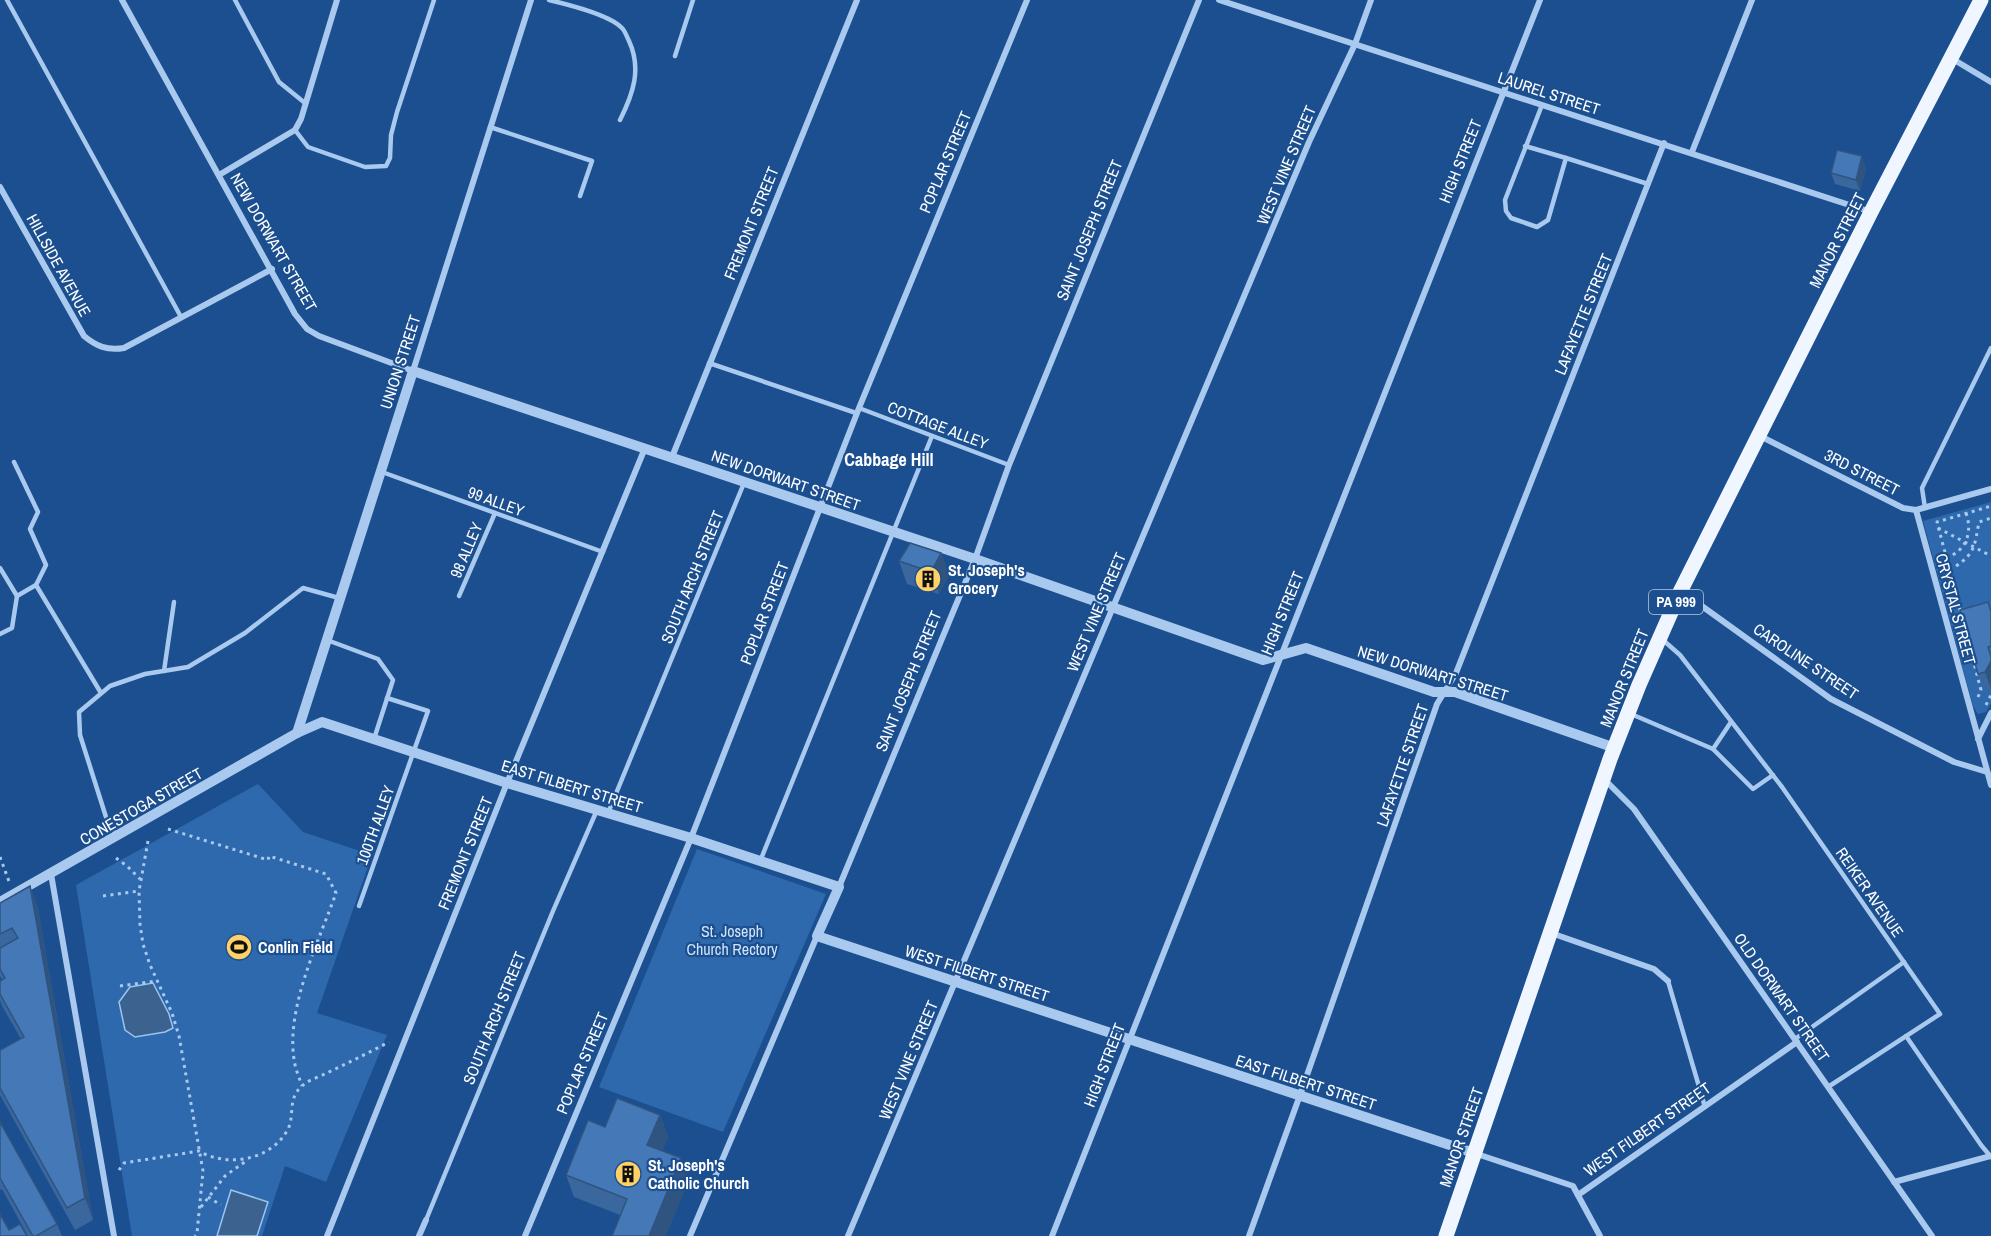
<svg xmlns="http://www.w3.org/2000/svg" width="1991" height="1236" font-family="'Archivo Narrow',sans-serif">
  <style>
    .green { fill: #2e69ad }
    .water { fill: #3c6290; stroke: #9cc4f0; stroke-width: 1.5 }
    .lines { fill: none; stroke-linecap: round; stroke-linejoin: round }
    .path { stroke: #a9c9ee; stroke-width: 3; stroke-dasharray: 3 4.5; stroke-linecap: butt }
    .service { stroke: #a9c9ee; stroke-width: 4.5 }
    .minor { stroke: #a9c9ee; stroke-width: 6 }
    .tertiary { stroke: #a9c9ee; stroke-width: 10 }
    .primary { stroke: #f0f6ff; stroke-width: 15 }
    .wall { fill: #3a679d }
    .shaded-wall { fill: #305480 }
    .building { fill: #4478b7; stroke: #305480; stroke-width: 1.5 }
    .labels { text-anchor: middle; stroke-width: 4.5; stroke-linejoin: round; paint-order: stroke }
    .shield { fill: #1b4f8f; stroke: #bbcadd; stroke-width: 1.5 }
    .shield-label { font-size: 15px; font-weight: bold; fill: #fff }
    .street-label { font-size: 16px; fill: #fff; stroke: #1b4f8f }
    .poi-label { font-size: 16px; font-weight: bold; fill: #fff; stroke: #1b4f8f; text-anchor: start }
    .park-label { font-size: 16px; fill: #cfe3fa; stroke: #1b4f8f }
    .neighbourhood-label { font-size: 18px; font-weight: bold; fill: #fff; stroke: #1b4f8f }
  </style>
  <rect width="100%" height="100%" fill="#1b4f8f"/>
  <g class="green">
    <path d="M1991,502V703L1986,712L1978,714L1973,706L1923,521Z"/>
    <path d="M258,784L303,832L372,855L317,1013L387,1035L326,1182L285,1166L262,1236H132L76,885Z"/>
    <path d="M697,849L826,894L723,1132L599,1087Z"/>
  </g>
  <g class="water">
    <path d="M153,983L169,1014L173,1028L165,1032L135,1037L125,1030L119,1002L130,987Z"/>
    <path d="M231,1190L268,1202L257,1236H217Z"/>
  </g>
  <g class="lines">
    <g class="path">
      <path d="M1938,528L1991,556"/>
      <path d="M1946,558C1966,551 1973,533 1966,513"/>
      <path d="M1956,566C1976,553 1975,542 1979,522L1991,518"/>
      <path d="M1978,697L1981,690L1937,522L1991,506"/>
      <path d="M1986,705L1991,695"/>
      <path d="M168,829L268,860L269,856L326,874L336,893C319,941 286,1007 294,1059C295,1068 299,1077 302,1086"/>
      <path d="M148,841L139,891L140,924L143,944L150,965L172,1013L179,1036L203,1171L197,1233L195,1236"/>
      <path d="M0,857L10,884"/>
      <path d="M116,858L127,866L140,879"/>
      <path d="M103,896L139,891"/>
      <path d="M120,986L156,981"/>
      <path d="M119,1170L124,1163L199,1151C228,1168 272,1160 288,1129C295,1115 287,1099 302,1086C308,1080 319,1077 327,1073C348,1063 368,1053 389,1042"/>
      <path d="M208,1197L221,1205"/>
      <path d="M201,1207L225,1176L246,1161"/>
    </g>
    <g class="service">
      <path d="M7,0L181,317"/>
      <path d="M235,0L279,82L305,103"/>
      <path d="M549,0C566,4 610,15 622,28C625,31 627,37 629,41C642,69 633,94 620,120"/>
      <path d="M675,56L693,0"/>
      <path d="M490,127L592,161L580,196"/>
      <path d="M295,130L308,147L365,167L386,166L390,158L391,135L397,112L434,0"/>
      <path d="M1525,146L1566,158L1548,220L1537,227L1511,218L1506,211L1505,200L1542,105"/>
      <path d="M1566,158L1648,184"/>
      <path d="M709,363L856,413"/>
      <path d="M859,408L1009,465"/>
      <path d="M14,462L38,512L30,529L46,565L36,585"/>
      <path d="M382,472L603,552"/>
      <path d="M1925,508L1922,488L1991,348"/>
      <path d="M0,568L17,596"/>
      <path d="M459,596L495,513"/>
      <path d="M0,634L12,628L17,596L36,585L101,693"/>
      <path d="M327,640L378,659L393,680L374,739"/>
      <path d="M1663,640L1680,655L1782,787L1940,1014L1828,1087"/>
      <path d="M164,671L174,602"/>
      <path d="M1631,714L1713,749L1731,722"/>
      <path d="M1713,749L1753,789L1773,775"/>
      <path d="M608,813L744,483"/>
      <path d="M116,835L106,817L80,735L79,712L110,686L145,674L188,667L245,633L303,588L339,598"/>
      <path d="M761,859L932,436"/>
      <path d="M359,906L428,711L387,698"/>
      <path d="M1668,981L1705,1107"/>
      <path d="M1906,1036L1981,1145L1991,1157"/>
      <path d="M1795,1039L1904,962"/>
      <path d="M426,1220L553,911L597,810"/>
    </g>
    <g class="minor">
      <path d="M122,0L295,314L307,329L319,336L413,371L531,0"/>
      <path d="M1219,0L1871,212"/>
      <path d="M1951,58L1991,82"/>
      <path d="M1692,152L1752,0"/>
      <path d="M219,175L295,130L301,119L337,0"/>
      <path d="M0,187L84,336C96,346 107,351 124,348L272,269"/>
      <path d="M1760,436L1903,508L1916,510L1991,489"/>
      <path d="M672,457L857,0"/>
      <path d="M1916,510L1991,785"/>
      <path d="M1681,593L1699,604L1831,699L1954,762L1987,772"/>
      <path d="M1978,739L1991,713"/>
      <path d="M1604,779L1634,809L1932,1236"/>
      <path d="M51,874L114,1236"/>
      <path d="M839,887L975,559L1009,465L1199,0"/>
      <path d="M1551,933L1654,969L1668,981"/>
      <path d="M1474,1153L1573,1186L1600,1236"/>
      <path d="M1894,1182L1991,1156"/>
      <path d="M1578,1195L1797,1042"/>
      <path d="M327,1236L507,783L645,448"/>
      <path d="M419,1236L426,1220"/>
      <path d="M525,1236L691,838L859,408L1027,0"/>
      <path d="M690,1236L817,936"/>
      <path d="M848,1236L1309,142L1355,44L1371,0"/>
      <path d="M1052,1236L1540,0"/>
      <path d="M1249,1236L1300,1095L1437,704L1456,673L1664,143"/>
    </g>
    <g class="tertiary">
      <path d="M297,733L413,371L975,559L1263,660L1306,648L1434,692H1455L1615,748"/>
      <path d="M0,902L297,733L322,722L507,783L691,838L839,887L817,936L1474,1153"/>
    </g>
    <path class="primary" d="M1446,1236L1610,759L1639,685L1680,592L1871,212L1981,0"/>
  </g>
  <g class="wall">
    <path d="M1866,168L1860,191L1835,184L1831,173Z"/>
    <path d="M941,553L949,575L939,594L907,584L899,561Z"/>
    <path d="M1991,610V689L1984,691L1978,674Z"/>
    <path d="M30,886L38,909L93,1220L75,1230L0,1095V1050L21,1039L2,1006L0,1000V981L2,980L0,976V903Z"/>
    <path d="M660,1115L668,1137L662,1151L689,1180L620,1215L574,1197L566,1175Z"/>
    <path d="M0,1122L57,1224L62,1236H28L2,1189L0,1190Z"/>
  </g>
  <g class="shaded-wall">
    <path d="M1862,156L1866,168L1860,191L1856,180Z"/>
    <path d="M941,553L949,575L939,594L931,572Z"/>
    <path d="M1991,661V689L1985,672Z"/>
    <path d="M30,886L38,909L93,1220L85,1198Z"/>
    <path d="M660,1115L668,1137L656,1167L647,1145Z"/>
    <path d="M681,1158L689,1180L666,1236H649Z"/>
  </g>
  <g class="building">
    <path d="M1837,150L1862,156L1856,180L1831,173Z"/>
    <path d="M910,543L941,553L931,572L899,561Z"/>
    <path d="M1988,602L1991,612V646L1988,647L1991,657V661L1985,672L1978,674L1960,610Z"/>
    <path d="M30,886L85,1198L67,1208L0,1088V1050L24,1037L0,994V981L5,978L0,969V948L18,938L12,928L0,934V903Z"/>
    <path d="M617,1098L660,1115L647,1145L681,1158L649,1236H612L627,1199L566,1175L588,1120L605,1127Z"/>
    <path d="M0,1122L57,1224L36,1236H33L0,1178Z"/>
    <path d="M0,1214L9,1230L20,1224L27,1236H0Z"/>
  </g>
  <defs>
    <symbol id="building-disc" viewBox="-11 -11 22 22"><circle r="9.5" fill="#ffd166" stroke="#1b4f8f"/><path d="M-4-6H4V6H1V3H-1V6H-4ZM-2.5-4.3h1.7v1.8h-1.7ZM.8-4.3h1.7v1.8H.8ZM-2.5-1h1.7V.8h-1.7ZM.8-1h1.7V.8H.8Z" fill="#111"/></symbol>
    <symbol id="stadium-disc" viewBox="-11 -11 22 22"><circle r="9.5" fill="#ffd166" stroke="#1b4f8f"/><path d="M0-5a6.5 5 0 1 0 0 10a6.5 5 0 1 0 0-10ZM-3.5-1.8h7v3.6h-7Z" fill="#111"/></symbol>
  </defs>
  <g fill-rule="evenodd">
    <use href="#building-disc" x="913" y="564" width="30" height="30"/>
    <use href="#stadium-disc" x="224" y="932" width="30" height="30"/>
    <use href="#building-disc" x="613" y="1159" width="30" height="30"/>
  </g>
  <g class="labels">
    <rect class="shield" x="1649" y="590" width="54" height="24" rx="4.5"/>
    <g class="shield-label">
      <text x="1676" y="607">PA 999</text>
    </g>
    <g class="street-label">
      <text transform="translate(1549 93) rotate(18)" y="6">LAUREL STREET</text>
      <text transform="translate(1460 161) rotate(-68)" y="6">HIGH STREET</text>
      <text transform="translate(945 162) rotate(-67)" y="6">POPLAR STREET</text>
      <text transform="translate(1286 165) rotate(-67)" y="6">WEST VINE STREET</text>
      <text transform="translate(751 223) rotate(-68)" y="6">FREMONT STREET</text>
      <text transform="translate(1089 230) rotate(-68)" y="6">SAINT JOSEPH STREET</text>
      <text transform="translate(1837 240) rotate(-63)" y="6">MANOR STREET</text>
      <text transform="translate(274 242) rotate(60)" y="6">NEW DORWART STREET</text>
      <text transform="translate(59 265) rotate(61)" y="6">HILLSIDE AVENUE</text>
      <text transform="translate(1583 314) rotate(-68)" y="6">LAFAYETTE STREET</text>
      <text transform="translate(400 362) rotate(-72)" y="6">UNION STREET</text>
      <text transform="translate(938 425) rotate(21)" y="6">COTTAGE ALLEY</text>
      <text transform="translate(1862 472) rotate(27)" y="6">3RD STREET</text>
      <text transform="translate(786 480) rotate(19)" y="6">NEW DORWART STREET</text>
      <text transform="translate(496 501) rotate(20)" y="6">99 ALLEY</text>
      <text transform="translate(466 550) rotate(-67)" y="6">98 ALLEY</text>
      <text transform="translate(692 577) rotate(-68)" y="6">SOUTH ARCH STREET</text>
      <text transform="translate(1956 609) rotate(75)" y="6">CRYSTAL STREET</text>
      <text transform="translate(1096 612) rotate(-67)" y="6">WEST VINE STREET</text>
      <text transform="translate(764 613) rotate(-69)" y="6">POPLAR STREET</text>
      <text transform="translate(1282 613) rotate(-68)" y="6">HIGH STREET</text>
      <text transform="translate(1806 661) rotate(34)" y="6">CAROLINE STREET</text>
      <text transform="translate(1433 673) rotate(17)" y="6">NEW DORWART STREET</text>
      <text transform="translate(1624 678) rotate(-68)" y="6">MANOR STREET</text>
      <text transform="translate(908 681) rotate(-68)" y="6">SAINT JOSEPH STREET</text>
      <text transform="translate(1402 765) rotate(-71)" y="6">LAFAYETTE STREET</text>
      <text transform="translate(572 786) rotate(17)" y="6">EAST FILBERT STREET</text>
      <text transform="translate(141 806) rotate(-30)" y="6">CONESTOGA STREET</text>
      <text transform="translate(375 825) rotate(-70)" y="6">100TH ALLEY</text>
      <text transform="translate(465 853) rotate(-68)" y="6">FREMONT STREET</text>
      <text transform="translate(1870 892) rotate(55)" y="6">REIKER AVENUE</text>
      <text transform="translate(977 973) rotate(18)" y="6">WEST FILBERT STREET</text>
      <text transform="translate(1782 997) rotate(55)" y="6">OLD DORWART STREET</text>
      <text transform="translate(494 1018) rotate(-68)" y="6">SOUTH ARCH STREET</text>
      <text transform="translate(908 1060) rotate(-67)" y="6">WEST VINE STREET</text>
      <text transform="translate(582 1063) rotate(-67)" y="6">POPLAR STREET</text>
      <text transform="translate(1104 1065) rotate(-69)" y="6">HIGH STREET</text>
      <text transform="translate(1306 1082) rotate(18)" y="6">EAST FILBERT STREET</text>
      <text transform="translate(1647 1129) rotate(-35)" y="6">WEST FILBERT STREET</text>
      <text transform="translate(1461 1137) rotate(-71)" y="6">MANOR STREET</text>
    </g>
    <g class="poi-label">
      <text x="948" y="576">St. Joseph's<tspan x="948" dy="18">Grocery</tspan></text>
      <text x="258" y="953">Conlin Field</text>
      <text x="648" y="1171">St. Joseph's<tspan x="648" dy="18">Catholic Church</tspan></text>
    </g>
    <g class="park-label">
      <text x="732" y="937">St. Joseph<tspan x="732" dy="18">Church Rectory</tspan></text>
    </g>
    <g class="neighbourhood-label">
      <text x="889" y="466">Cabbage Hill</text>
    </g>
  </g>
</svg>
